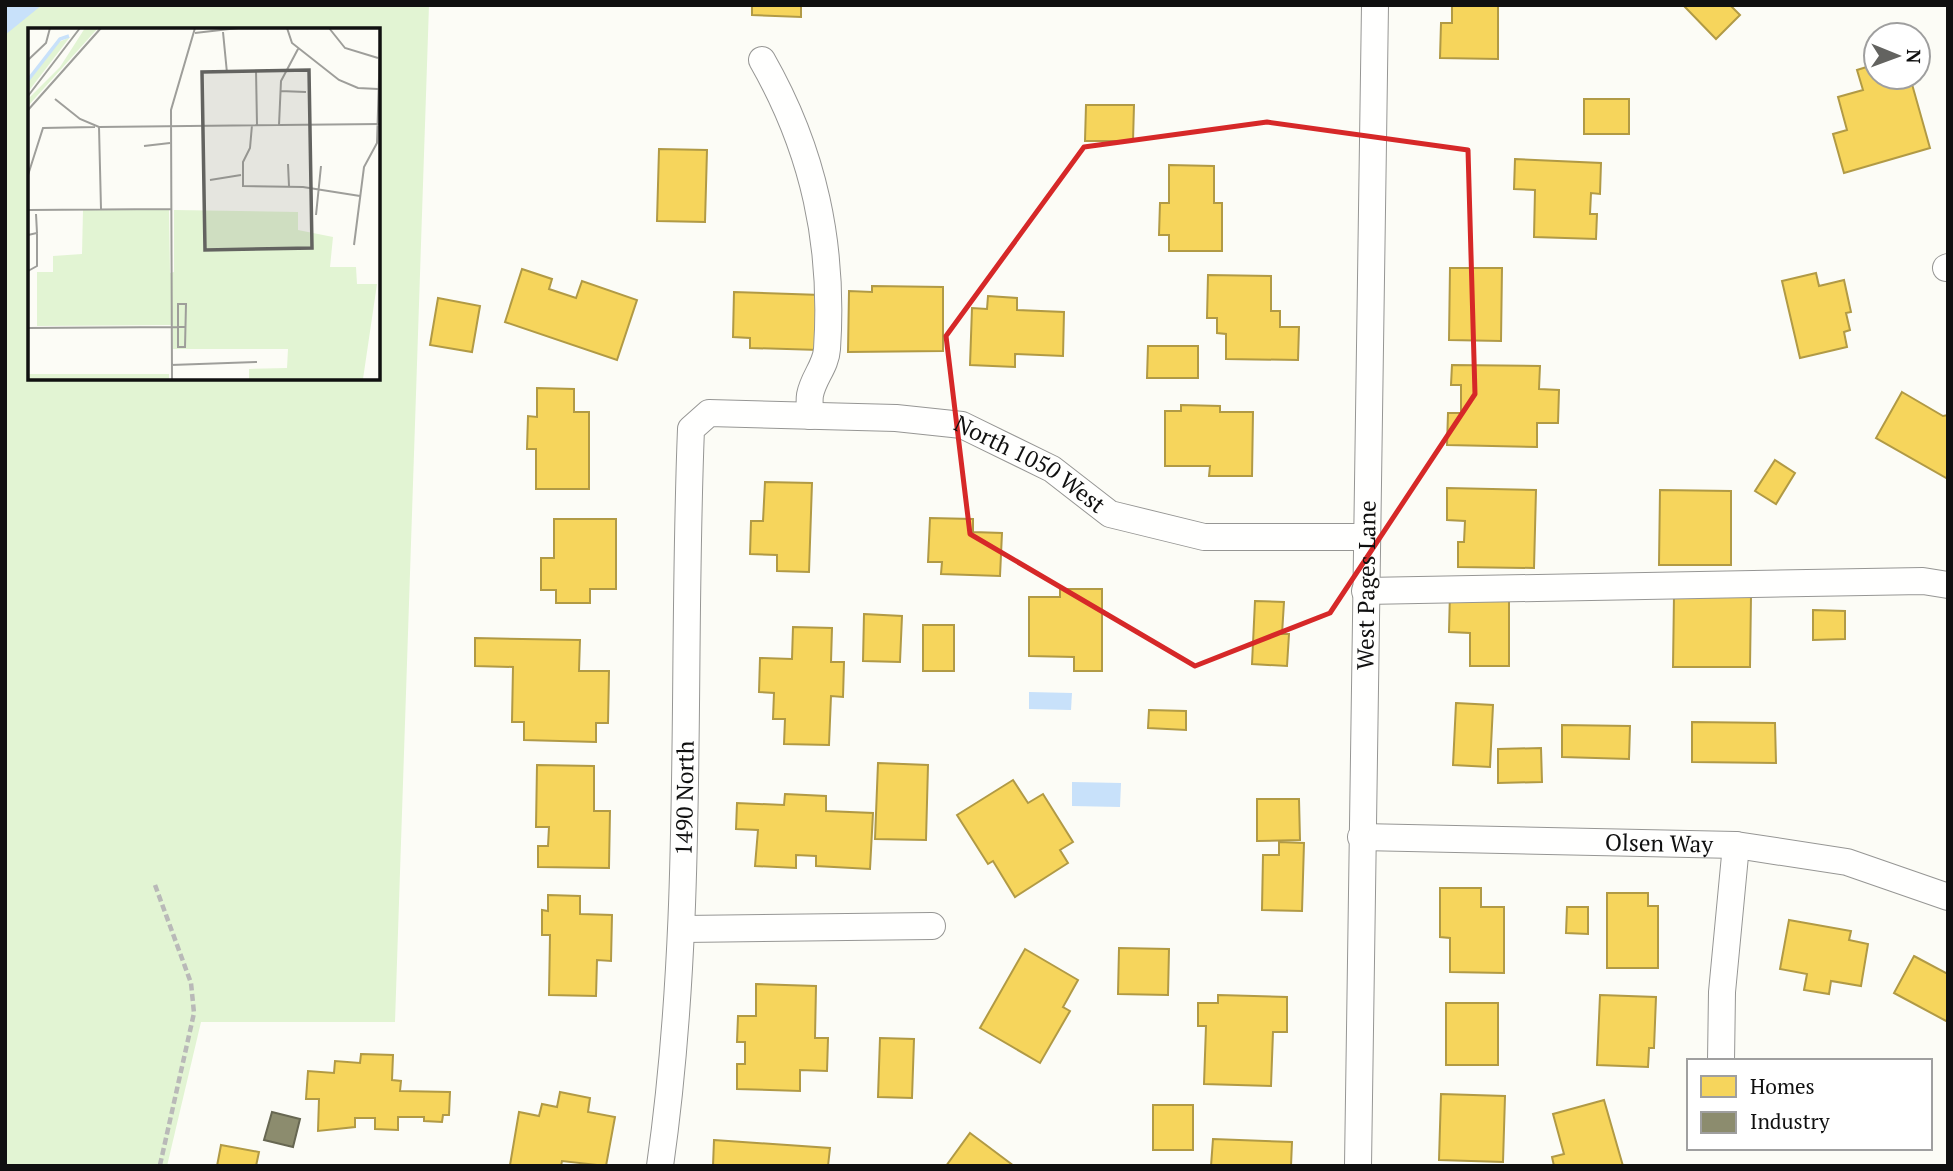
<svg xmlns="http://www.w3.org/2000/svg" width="1953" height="1171" font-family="'PT Serif',serif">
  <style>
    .green { fill: #e2f4d3; fill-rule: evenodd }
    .water { fill: #c8e1fa }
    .homes { fill: #f6d55c; stroke: #b19a45; stroke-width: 2 }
    .industry { fill: #8c8c6e; stroke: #676752; stroke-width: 2 }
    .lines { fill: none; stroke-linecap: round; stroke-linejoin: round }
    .minor-casing { stroke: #969694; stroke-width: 28 }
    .path { stroke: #b9b9b8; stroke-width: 4.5; stroke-dasharray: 7 3.5; stroke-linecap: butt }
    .minor { stroke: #fffffe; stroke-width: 26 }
    .marked { fill: none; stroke: #d62828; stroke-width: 5; stroke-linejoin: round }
    .labels { text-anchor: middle; stroke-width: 7; stroke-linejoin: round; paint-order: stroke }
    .street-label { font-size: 23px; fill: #101010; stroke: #fff }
    .inset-river { fill: none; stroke: #c8e1fa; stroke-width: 3.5 }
    .inset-road { fill: none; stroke: #9e9e9a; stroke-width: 2 }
    .view { fill: #636360; fill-opacity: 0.15; stroke: #636360; stroke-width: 3.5 }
    .inset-edge { fill: none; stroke: #101010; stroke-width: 3.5 }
  </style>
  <rect width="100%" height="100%" fill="#fcfcf6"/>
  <path class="green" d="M5,5H429L395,1022H201L167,1166H5ZM30,30H378V378H30Z"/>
  <g class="water">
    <path d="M5,5H42L5,35Z"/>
    <path d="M1029,692L1072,693L1071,710L1029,709Z"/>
    <path d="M1072,782L1121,783L1120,807L1072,806Z"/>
  </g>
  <g class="homes">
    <path d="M752,5H801V17L752,15Z"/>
    <path d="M1452,5H1498V59L1440,58L1441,23H1452Z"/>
    <path d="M1683,5H1730L1740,15L1716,39Z"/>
    <path d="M1876,64V77H1887L1888,80L1910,77L1930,148L1844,173L1833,134L1847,130L1838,97L1863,90L1857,70Z"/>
    <rect x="1584" y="99" width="45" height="35"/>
    <path d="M1086,105H1134L1133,141H1085Z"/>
    <path d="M659,149L707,150L705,222L657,221Z"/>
    <path d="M1515,159L1601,163L1600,194L1591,193L1590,214H1597L1596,239L1534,237L1535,190L1514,189Z"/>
    <path d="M1169,165L1214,166V203H1222V251H1169V235H1159L1160,203H1169Z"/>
    <path d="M1450,268H1502L1501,341L1449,340Z"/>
    <path d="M522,269L552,279L549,289L576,298L582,281L637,300L617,360L505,322Z"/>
    <path d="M1816,273L1819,286L1844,280L1851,312L1846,313L1850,330L1844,332L1847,347L1800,358L1782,281Z"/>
    <path d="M1208,275L1271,276V311H1280V327H1299L1298,360L1226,359V334L1217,333V318H1207Z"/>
    <path d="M872,286L943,287V351L848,352L849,291L872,292Z"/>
    <path d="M734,292L821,295L819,350L750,348V338L733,337Z"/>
    <path d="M988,296L1017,298V310L1064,312L1063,356L1015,354V367L970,365L972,308L987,309Z"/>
    <path d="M438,298L480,306L472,352L430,345Z"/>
    <path d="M1148,346H1198V378H1147Z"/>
    <path d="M1452,365L1540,366L1539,389L1559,390L1558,423H1537V447L1447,445L1448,413H1461V385H1451Z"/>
    <path d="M537,388L574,389V412H589V489H536V449H527L528,416L537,417Z"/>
    <path d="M1902,392L1943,416L1948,415V479L1876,438Z"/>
    <path d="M1181,405L1220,406V412H1253L1252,476H1209L1210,466H1165V411H1181Z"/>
    <path d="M1775,460L1795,473L1776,504L1755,491Z"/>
    <path d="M765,482L812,483L809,572L777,571V555L750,554L751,521H763Z"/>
    <path d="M1447,488L1536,490L1534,568L1458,567V542H1464L1465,521L1447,520Z"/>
    <path d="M1660,490L1731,491V565H1659Z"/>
    <path d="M930,518L973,519V532L1002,533L1000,576L941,574L942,562H928Z"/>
    <path d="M554,519H616V589H590V603H556V590H541V558H554Z"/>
    <path d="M1060,589H1102V671H1074V657L1029,656V597H1060Z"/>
    <path d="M1450,592H1509V666H1470V633L1449,632Z"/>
    <path d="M1674,595L1751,596L1750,667H1673Z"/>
    <path d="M1255,601L1284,602L1282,634H1289L1287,666L1252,664Z"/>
    <path d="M1813,610L1845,611V639L1813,640Z"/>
    <path d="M864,614L902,616L900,662L863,661Z"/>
    <rect x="923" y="625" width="31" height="46"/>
    <path d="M793,627L832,628L831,662H844L843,697L831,696L829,745L784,744L785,719H773L774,693L759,692L760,658L792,659Z"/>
    <path d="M475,638L580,640L579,671H609L608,723H596V742L524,740V722H512L513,667L475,666Z"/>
    <path d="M1456,703L1493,705L1490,767L1453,765Z"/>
    <path d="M1149,710L1186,711V730L1148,728Z"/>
    <path d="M1692,722L1775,723L1776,763L1692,762Z"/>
    <path d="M1562,725L1630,726L1629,759L1562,757Z"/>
    <path d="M1541,748L1542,782L1498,783V749Z"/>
    <path d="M878,763L928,765L926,840L875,839Z"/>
    <path d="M537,765L594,766V811H610L609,868L538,867V846H548L549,827H536Z"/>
    <path d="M1013,780L1028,803L1043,794L1073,842L1060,850L1068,863L1015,897L993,861L988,864L957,815Z"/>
    <path d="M785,794L826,796V811L873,813L870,869L816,866V856L796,855V868L755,866L758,830L736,829L737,803L784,805Z"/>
    <path d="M1257,799H1299L1300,840L1257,841Z"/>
    <path d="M1279,842L1304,843L1302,911L1262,910L1263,855H1279Z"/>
    <path d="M1440,888H1481V907H1504V973L1450,972V938L1440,937Z"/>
    <path d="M1607,893H1648V906H1658V968H1607Z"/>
    <path d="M548,895L580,896V914L612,915L611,961L597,960L596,996L549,995L550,935H542V910L548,911Z"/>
    <path d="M1567,907H1588V934L1566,933Z"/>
    <path d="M1789,920L1851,931L1849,940L1868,944L1861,986L1831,981L1829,994L1804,990L1807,974L1780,969Z"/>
    <path d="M1119,948L1169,949L1168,995L1118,994Z"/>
    <path d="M1025,949L1078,980L1063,1007L1070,1011L1040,1063L980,1028Z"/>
    <path d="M1914,956L1948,974V1022L1894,993Z"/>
    <path d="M756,984L816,986L815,1038H828L827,1071L800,1070V1091L737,1089V1064H745V1042H737L738,1016H756Z"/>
    <path d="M1218,995L1287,997V1032H1273L1271,1086L1204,1084L1206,1026H1198V1003H1218Z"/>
    <path d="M1600,995L1656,997L1654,1048H1649L1648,1067L1597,1065Z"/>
    <rect x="1446" y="1003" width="52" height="62"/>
    <path d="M880,1038L914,1039L912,1098L878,1097Z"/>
    <path d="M361,1054L393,1055L392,1080L401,1081L400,1091L450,1092L449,1115H443L442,1122L424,1121V1117H398V1130L375,1129V1118H355V1127L318,1131L319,1099H306L308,1071L334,1073L335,1061L360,1063Z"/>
    <path d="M560,1092L590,1098L588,1112L615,1117L606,1166L562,1161L561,1166L510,1165L519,1112L539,1116L542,1104L557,1107Z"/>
    <path d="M1441,1094L1505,1096L1503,1162L1439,1160Z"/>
    <path d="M1604,1100L1623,1166H1554L1552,1157L1564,1154L1553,1114Z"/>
    <rect x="1153" y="1105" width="40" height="45"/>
    <path d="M970,1133L1014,1166H946Z"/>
    <path d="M1213,1139L1292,1142L1291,1166H1211Z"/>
    <path d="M714,1140L830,1148L828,1166H713Z"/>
    <path d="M221,1145L259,1152L256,1166H217Z"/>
  </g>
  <path class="industry" d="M272,1112L300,1119L293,1147L264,1140Z"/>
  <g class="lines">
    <defs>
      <g id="minor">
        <path d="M762,60C814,151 834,245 827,349C826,366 813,378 810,395C809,401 810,409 810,416"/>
        <path d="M1946,268L1948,267"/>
        <path d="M1365,591L1923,581L1948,585"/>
        <path id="s1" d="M1361,837L1736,845L1847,862L1948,897"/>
        <path d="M683,929L932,926"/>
        <path d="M1721,1061L1722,992L1736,845"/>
        <path id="s2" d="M660,1166C695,921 681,675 691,429L709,413L896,418L962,425L1052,469L1110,514L1204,537H1366"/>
        <path id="s3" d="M1358,1166L1375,5"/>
      </g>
    </defs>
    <use href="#minor" class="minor-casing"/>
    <path class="path" d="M155,885L191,983L194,1013L160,1165"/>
    <use href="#minor" class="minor"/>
  </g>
  <path class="marked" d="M1267,122L1468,150L1475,394L1330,613L1195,666L970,534L946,336L1084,147Z"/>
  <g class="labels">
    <g class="street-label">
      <text dy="8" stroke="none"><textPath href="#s2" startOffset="1094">North 1050 West</textPath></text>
      <text dy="8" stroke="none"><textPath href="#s3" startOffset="581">West Pages Lane</textPath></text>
      <text dy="8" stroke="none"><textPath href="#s2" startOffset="369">1490 North</textPath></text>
      <text dy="8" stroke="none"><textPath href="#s1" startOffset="298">Olsen Way</textPath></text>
    </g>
  </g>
  <g transform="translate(28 28)">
    <rect width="352" height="352" fill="#fcfcf6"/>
    <path d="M57,0H70L0,78V71L32,39ZM42,9L0,64V54L31,14ZM55,182H141L142,245L146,244V182L270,184V202L305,209L302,239H328L329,256H349L335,351H221V341L259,340L260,321H145V297L9,298V244H25V228L54,226ZM0,346H141V351H0Z" fill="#e2f4d3"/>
    <path class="inset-river" d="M0,52L32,11L41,8"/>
    <path class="inset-road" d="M259,0L264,15L311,52L330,60L350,61M301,0L317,20L350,30M195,4L199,45M167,5L210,0M0,32L18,15L22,0M228,42L229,97M252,63L278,64M0,68L52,0M27,71L52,91L71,99L352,96M0,82L73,0M224,97L222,120L215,134V158L275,159L332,168M251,97L253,53L270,21M71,99L73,181M116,118L142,115M260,136L261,158M0,147L15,100L67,99M182,152L213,147M0,182L144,181M288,187L293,138M0,207L9,205L8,186M326,217L336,139L349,115L352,18M0,243L9,238V205M0,300L150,299V319H157L158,276H150V299H157M143,337L229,334M144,351L143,82L167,0"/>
    <path class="view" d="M281,42L284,220L177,222L174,44Z"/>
    <rect width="352" height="352" class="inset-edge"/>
  </g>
  <rect width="1953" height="1171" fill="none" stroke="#101010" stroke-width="14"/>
  <rect x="1687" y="1059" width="245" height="91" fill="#ffffff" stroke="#9f9f9f" stroke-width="2"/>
  <rect x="1701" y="1076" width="35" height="21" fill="#f6d55c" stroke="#9f9f9f" stroke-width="2"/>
  <text x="1750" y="1094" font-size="21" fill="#101010">Homes</text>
  <rect x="1701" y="1112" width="35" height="21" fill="#8c8c6e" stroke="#9f9f9f" stroke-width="2"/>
  <text x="1750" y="1129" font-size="21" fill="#101010">Industry</text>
  <g transform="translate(1897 56) rotate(91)"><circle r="33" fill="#ffffff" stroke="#9f9f9f" stroke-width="2"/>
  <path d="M0-5L12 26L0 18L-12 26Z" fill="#636360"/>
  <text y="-10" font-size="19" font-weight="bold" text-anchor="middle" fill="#101010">N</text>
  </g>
</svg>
